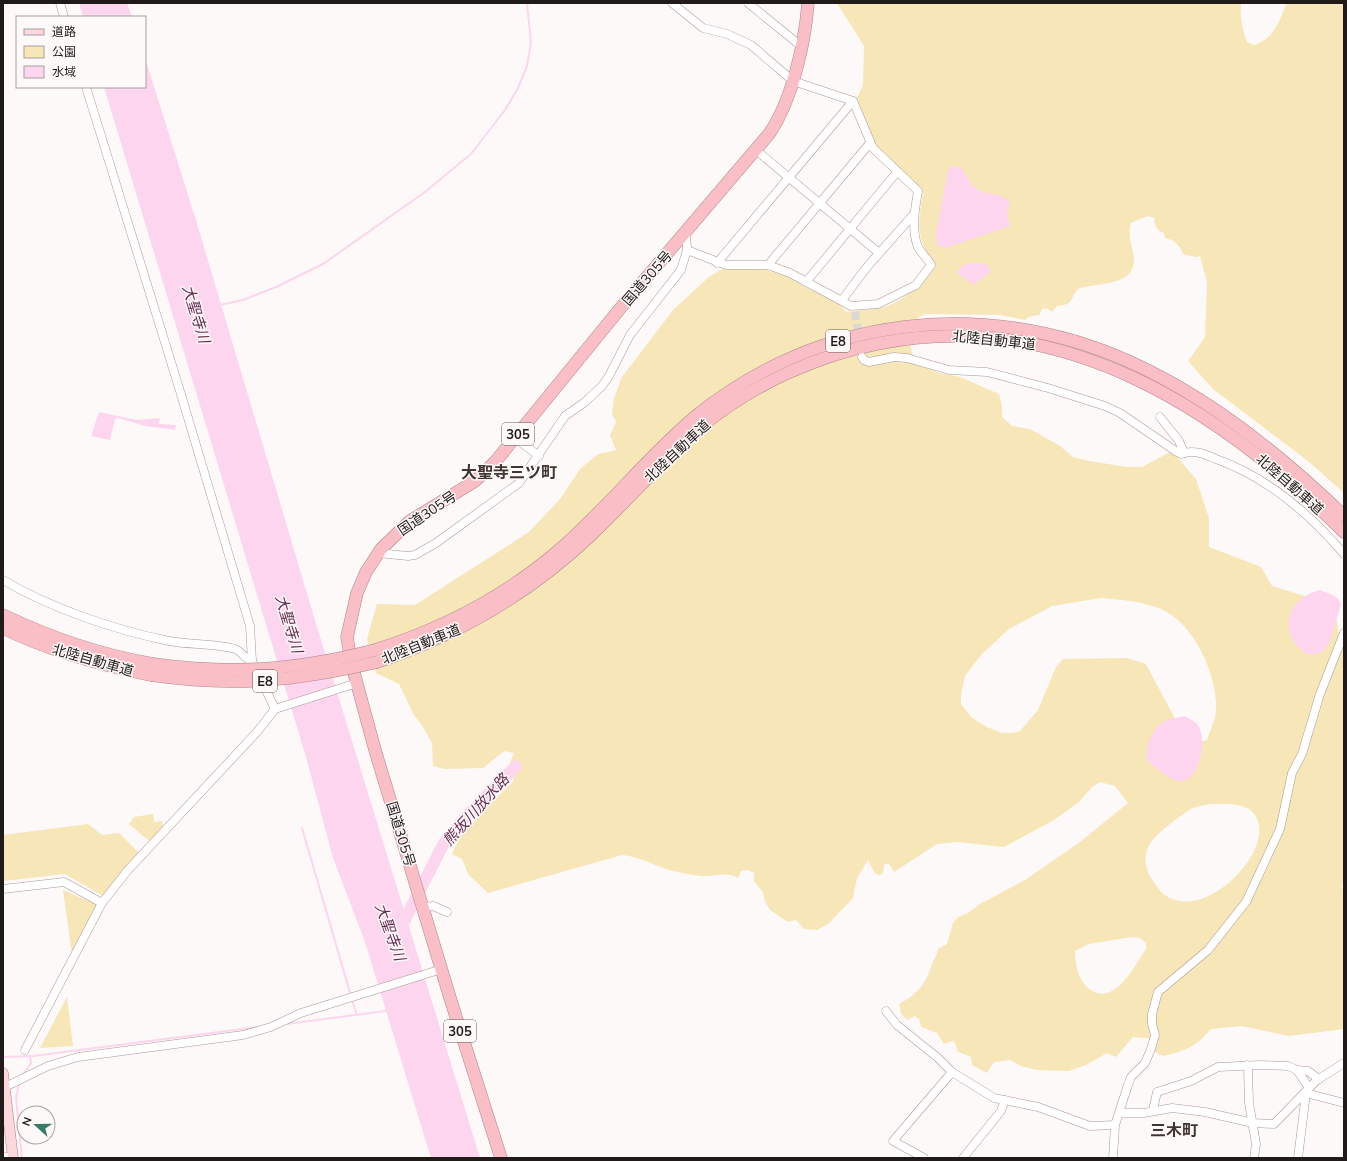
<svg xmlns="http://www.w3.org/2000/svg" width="1347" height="1161" font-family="Mulish,'Noto Sans JP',sans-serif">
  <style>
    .green { fill: #f6e6b8; fill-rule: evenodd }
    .water { fill: #fdd5ee }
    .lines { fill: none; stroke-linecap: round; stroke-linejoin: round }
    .stream { stroke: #fdd5ee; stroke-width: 2 }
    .river { stroke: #fdd5ee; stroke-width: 12 }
    .minor-tunnel { stroke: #dcd8d6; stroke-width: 8; stroke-dasharray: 8 4; stroke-linecap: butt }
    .minor-casing { stroke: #a99994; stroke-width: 9 }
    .major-casing { stroke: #ae858a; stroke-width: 11 }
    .highway-casing { stroke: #ae858a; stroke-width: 13 }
    .minor { stroke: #fff; stroke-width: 8 }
    .major { stroke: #fcd8dd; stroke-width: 10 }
    .highway { stroke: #fabec7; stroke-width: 12 }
    .highway-bridge-casing { stroke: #ae858a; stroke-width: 13; stroke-linecap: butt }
    .highway-bridge { stroke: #fabec7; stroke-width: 12 }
    .labels { text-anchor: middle; stroke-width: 3; stroke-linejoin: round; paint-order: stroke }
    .shield { fill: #fdf9f8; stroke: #625d5b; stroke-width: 1 }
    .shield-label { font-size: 13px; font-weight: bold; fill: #201a18 }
    .street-label { font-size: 14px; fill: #201a18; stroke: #fdf9f8 }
    .water-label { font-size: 15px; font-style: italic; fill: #642b53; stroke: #fdf9f8 }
    .quarter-label { font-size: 16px; font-weight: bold; fill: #423430; stroke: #fdf9f8 }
  </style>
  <rect width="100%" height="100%" fill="#fdf9f8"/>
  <g class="green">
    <path d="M837,3H1241C1240,17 1242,29 1247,42L1254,45C1276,37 1278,22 1287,3H1344V493L1308,461L1213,389L1188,361L1205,337L1207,282L1200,256L1195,257L1183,254C1180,245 1174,240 1165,238L1164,233C1156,230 1155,226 1154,218L1147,216L1131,223C1127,239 1133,245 1134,259C1135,288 1095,282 1078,289C1068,301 1075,304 1057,306L1052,312L1048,309L1043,308L1039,315L1028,317L1026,320L999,315L925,314C904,323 910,346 915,364L939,373L960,377L999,394L1002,406V417L1012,426L1030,429L1060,446L1073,457L1089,461L1127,467H1142L1170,452L1176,456L1196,479L1209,518V547L1261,567L1272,586L1334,605L1341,649L1344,651V883L1342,887L1344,895V1029L1289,1036L1242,1026L1211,1029C1196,1047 1185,1051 1163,1056L1155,1052L1156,1039L1133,1037L1116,1057L1107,1053L1086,1065L1069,1071L1037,1070L1021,1066L1010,1060L994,1062L987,1073L972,1065L971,1057L958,1052L955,1043L952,1041L944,1044L937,1033L921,1027L919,1019L915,1016L907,1020L901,1013L899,1004C915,996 926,984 931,967C933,960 937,956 938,949L947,944L953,923L958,917L968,913L980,904L1025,880L1080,842L1128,803L1115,786L1100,782L1092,787L1079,802L1054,820L1004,847L957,842L937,844L894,872L889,864H884L883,874L878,875L874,872L868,860L857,878L853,898L828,924L817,930L804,929L796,920L788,922L770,910L765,902L763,892L754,881V873L748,870L741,871L738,878C728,871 714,877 702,876C690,875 677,872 666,869C651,864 638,856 622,855L488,893L468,874L462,859L452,854L460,837L502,792L512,783L516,771L510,763L514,753L504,751L483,768L445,769L433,766L432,743L423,727L414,715L399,684L376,673L367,639L377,604L415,605L529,532L560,499L580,469L598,454L616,450L610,435L616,422L612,414L614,398L622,377L673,310L710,276L723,269H762L790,277L806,288L836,300L846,312C858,310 871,310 884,307C900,303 929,281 936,265C915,241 918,222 923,193L922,189L886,157L873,141L857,98L863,85L864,46ZM1101,598C1122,600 1141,601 1161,609C1194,623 1218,676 1216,711C1215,721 1210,730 1207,740L1198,743L1180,728L1146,664L1127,658L1063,659L1056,667L1038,710L1020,731L1013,733H1002L987,727L972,718L961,704V695L965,676L981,655L1009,629L1052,606ZM1212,804C1223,804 1238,803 1247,808C1288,832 1218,917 1172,899C1162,895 1157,887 1151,878C1136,851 1154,836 1174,821C1180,817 1185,812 1191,809C1197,806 1205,805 1212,804ZM1132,937L1140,938L1146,943V949C1134,967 1113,1009 1088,988C1078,980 1075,963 1075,951L1089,944Z"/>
    <path d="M153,814L154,822L162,821L163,826L149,841L129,824L134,817Z"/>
    <path d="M88,824L102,835L119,833L139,853L113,882L103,896L65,874L3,881V835Z"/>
    <path d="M63,890L98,905L72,955Z"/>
    <path d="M67,997L73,1046L40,1048Z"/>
  </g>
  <g class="water">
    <path d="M79,3H127L132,17H83Z"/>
    <path d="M145,58L195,217L317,627L480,1158H431L365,942L333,858L306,757L104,87H145Z"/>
    <path d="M953,166L961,168C967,175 969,183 977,189C987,196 1002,192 1010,202L1007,214L1010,226L946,248L937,245L936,234L948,170Z"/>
    <path d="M974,263L986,264L991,271L974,285L956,272L964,265Z"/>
    <path d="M99,412L137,420L160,418L159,424L176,425L175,430L145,426L118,418L115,419L110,440L91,436Z"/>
    <path d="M1319,590C1327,593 1339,595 1341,605C1337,615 1332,640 1326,648C1302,675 1259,609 1319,590Z"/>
    <path d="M1184,716C1188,718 1193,720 1197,724C1209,738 1199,785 1178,781C1167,779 1156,767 1147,761C1145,746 1151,729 1165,721C1170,718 1178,718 1184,716Z"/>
  </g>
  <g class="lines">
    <g class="stream">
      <path d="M220,305L243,300L276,287L323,264L425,192L471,154L505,110L518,88L527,66L531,43L527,3"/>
      <path d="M302,828L351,996"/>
      <path d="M352,1000L357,1015"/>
      <path d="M286,1024L386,1011"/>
      <path d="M3,1057L33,1056L258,1027"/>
      <path d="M22,1076L31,1063L30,1056"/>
      <path d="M19,1084L16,1098L22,1158"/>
    </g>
    <path class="river" d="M398,933L444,843L462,821L516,766"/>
    <path class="minor-tunnel" d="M855,312L860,340"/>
    <defs>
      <g id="minor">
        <path d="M60,3L64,17"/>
        <path d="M672,3L703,28L727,34L751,45L793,81L853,101L873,148L918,191C915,208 911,230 918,247C922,254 928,259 931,265L916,285L878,304L851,306L790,273L768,265H726L687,250"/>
        <path d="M748,3L801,46"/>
        <path d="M86,87L180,391L250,626L252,661L275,709"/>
        <path d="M756,150L879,253"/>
        <path d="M717,263L853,101"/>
        <path d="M768,265L870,143"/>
        <path d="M806,282L897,172"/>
        <path d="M842,300L867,267L913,215"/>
        <path d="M862,357L864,360L869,362L894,357L907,358L949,370L987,372L1048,388L1105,406L1120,413L1177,452L1181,454C1194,449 1204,454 1216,459C1267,477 1309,513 1344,554"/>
        <path d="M1160,417L1179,441L1184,453"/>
        <path d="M515,438L539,456"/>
        <path d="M378,553L408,556L415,555L436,543L519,483L565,416L585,402L602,386L609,376L630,335L681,270L687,250L686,233"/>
        <path d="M3,580C50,608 115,630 169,641C189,645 216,643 235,649C242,651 244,659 252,661"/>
        <path d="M3,889L64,882L102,903"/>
        <path d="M424,907L433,906L447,912"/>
        <path d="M886,1011L897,1025L938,1058L952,1072L994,1098L1038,1107L1090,1126L1115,1125"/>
        <path d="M25,1050L102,903L128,870L257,732L275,709L357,683"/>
        <path d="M1247,1065L1248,1068L1249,1103L1256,1144L1254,1158"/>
        <path d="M1297,1070L1308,1071L1319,1079"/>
        <path d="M3,1088L48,1066L78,1057L243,1035L271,1027L301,1013L442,969"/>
        <path d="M1306,1093L1344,1103"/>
        <path d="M1153,1110L1157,1092L1191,1081L1218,1067L1261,1065L1288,1066L1297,1070L1309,1088"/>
        <path d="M1120,1113H1144L1172,1108L1205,1112L1253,1123L1274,1124L1317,1080L1344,1063"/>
        <path d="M3,1157H13"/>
        <path d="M924,1158L893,1141L952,1072"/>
        <path d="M963,1158L1001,1111L1005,1100"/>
        <path d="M1113,1158L1115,1125L1128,1085L1131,1077L1145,1063L1151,1049L1155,1035L1152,1024V1014L1158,992L1208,950L1246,902L1280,829L1292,773L1302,754L1320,694L1344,633"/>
        <path d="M1298,1158L1306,1093"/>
      </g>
      <path id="major" d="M3,1073L13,1158"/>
      <g id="highway">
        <path d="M3,615C51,638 101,655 153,664"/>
        <path d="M3,628C50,651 100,665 151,675"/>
        <path d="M375,650C442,629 504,597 558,551C607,509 647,457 696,416C819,316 984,297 1128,361C1209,397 1281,455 1344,516"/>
        <path d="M377,662C458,635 528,595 590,536C628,500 663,459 703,425C754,384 817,355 881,343C1064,308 1219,409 1344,532"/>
        <path d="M501,1158L451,1001L375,750L351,662L347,637L357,593L366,572L381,549L410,521L475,481L495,462L623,305L769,134C792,101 805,43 808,3"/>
      </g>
    </defs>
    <use href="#minor" class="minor-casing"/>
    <use href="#major" class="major-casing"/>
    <use href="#highway" class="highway-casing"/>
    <use href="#minor" class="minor"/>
    <use href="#major" class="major"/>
    <use href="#highway" class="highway"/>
    <defs>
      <g id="highway-bridge">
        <path d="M153,664C233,675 297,670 375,650"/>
        <path d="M151,675C235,687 296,681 377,662"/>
      </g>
    </defs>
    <use href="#highway-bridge" class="highway-bridge-casing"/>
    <use href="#highway-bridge" class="highway-bridge"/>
  </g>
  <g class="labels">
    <g class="shield">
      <rect x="826" y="330" width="24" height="22" rx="3"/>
      <rect x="502" y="423" width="32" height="22" rx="3"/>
      <rect x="253" y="670" width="24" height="22" rx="3"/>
      <rect x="444" y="1020" width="32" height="22" rx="3"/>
    </g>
    <g class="shield-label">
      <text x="838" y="346">E8</text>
      <text x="518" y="439">305</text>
      <text x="265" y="686">E8</text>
      <text x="460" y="1036">305</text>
    </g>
    <g class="street-label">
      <text transform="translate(647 278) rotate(-49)" y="5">国道305号</text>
      <text transform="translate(994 340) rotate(6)" y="5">北陸自動車道</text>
      <text transform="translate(677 451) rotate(-43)" y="5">北陸自動車道</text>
      <text transform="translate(1290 484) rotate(41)" y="5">北陸自動車道</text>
      <text transform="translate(427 513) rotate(-34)" y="5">国道305号</text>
      <text transform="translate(421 644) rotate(-22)" y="5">北陸自動車道</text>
      <text transform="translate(93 660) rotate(16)" y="5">北陸自動車道</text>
      <text transform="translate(401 834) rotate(73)" y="5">国道305号</text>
    </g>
    <g class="water-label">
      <text transform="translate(196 314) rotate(73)" y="5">大聖寺川</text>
      <text transform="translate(289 624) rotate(73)" y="5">大聖寺川</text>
      <text transform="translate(476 810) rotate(-48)" y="5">熊坂川放水路</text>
      <text transform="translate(390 932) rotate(70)" y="5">大聖寺川</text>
    </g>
    <g class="quarter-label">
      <text x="509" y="478">大聖寺三ツ町</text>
      <text x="1174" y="1136">三木町</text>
    </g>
  </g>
  <rect width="1347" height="1161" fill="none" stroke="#201a18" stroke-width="8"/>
  <rect x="16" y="16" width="130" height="72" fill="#fdf9f8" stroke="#a5a09e"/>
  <rect x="24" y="29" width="20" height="6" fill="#fcd8dd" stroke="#a5a09e"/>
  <text x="52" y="36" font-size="12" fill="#201a18">道路</text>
  <rect x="24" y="46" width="20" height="12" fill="#f6e6b8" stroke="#a5a09e"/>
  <text x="52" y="56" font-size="12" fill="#201a18">公園</text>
  <rect x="24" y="66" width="20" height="12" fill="#fdd5ee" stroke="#a5a09e"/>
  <text x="52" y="76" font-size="12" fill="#201a18">水域</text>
  <g transform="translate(36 1125) rotate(291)"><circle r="19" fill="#fdf9f8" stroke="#a5a09e"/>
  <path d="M0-3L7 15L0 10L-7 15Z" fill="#3a7a69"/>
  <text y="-6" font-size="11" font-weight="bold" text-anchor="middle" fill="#201a18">N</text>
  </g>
</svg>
